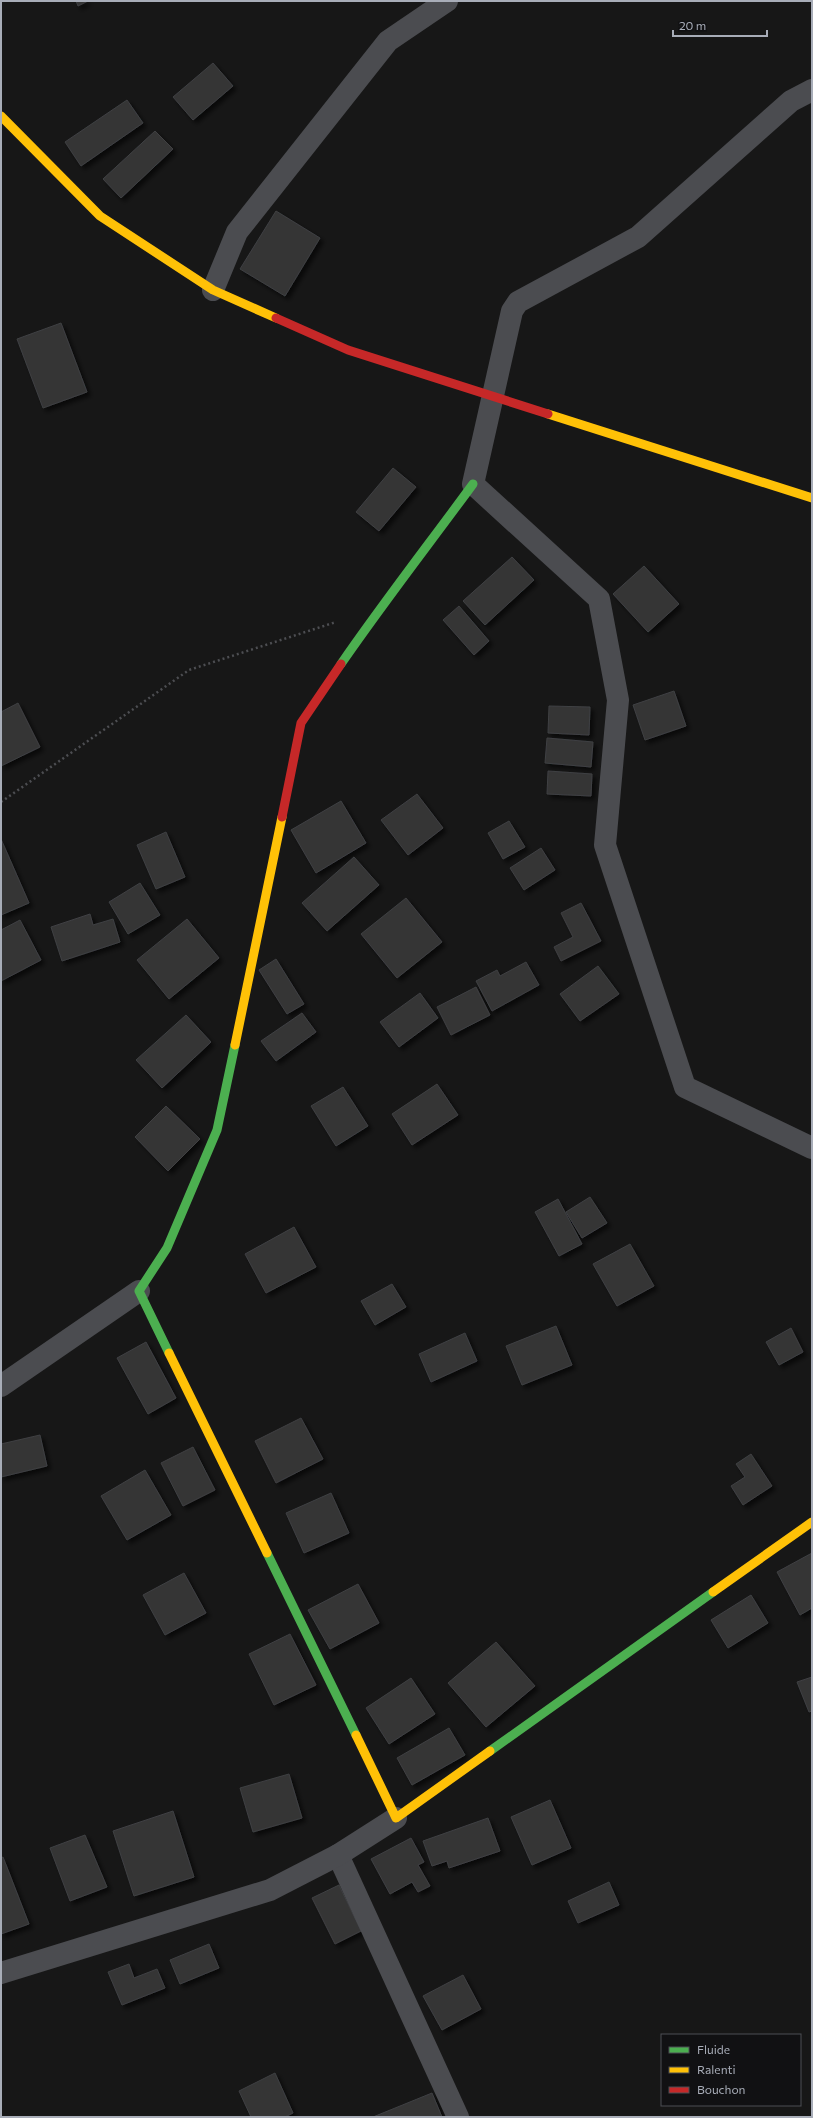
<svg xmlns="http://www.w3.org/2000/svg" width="813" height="2118" font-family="Commissioner,sans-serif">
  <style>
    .building { fill: #353536; stroke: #3f4043; filter: url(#shadow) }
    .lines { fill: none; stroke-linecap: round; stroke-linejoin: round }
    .path { stroke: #4d4e52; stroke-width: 2.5; stroke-dasharray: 2 3; stroke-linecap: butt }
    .street { stroke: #4b4c50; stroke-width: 22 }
    .fast { stroke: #4caf50; stroke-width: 9 }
    .slow { stroke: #ffc107; stroke-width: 9 }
    .jam { stroke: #c62828; stroke-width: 9 }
  </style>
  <defs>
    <filter id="shadow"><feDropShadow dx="3.5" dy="3.5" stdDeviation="2" flood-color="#0009"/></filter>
  </defs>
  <rect width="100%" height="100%" fill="#171717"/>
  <g class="building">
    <path d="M76,1H88L78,6Z"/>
    <path d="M213,63L233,86L193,120L173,97Z"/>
    <path d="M127,100L143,123L81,166L65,142Z"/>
    <path d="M155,131L173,149L121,198L103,179Z"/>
    <path d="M276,211L320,238L285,296L240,269Z"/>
    <path d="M61,323L87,392L43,408L17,339Z"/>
    <path d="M393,468L416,487L379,531L356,512Z"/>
    <path d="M512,557L534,580L485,625L463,601Z"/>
    <path d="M644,566L679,604L648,632L613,594Z"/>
    <path d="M459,606L489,641L474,655L443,620Z"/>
    <path d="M674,691L686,726L645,740L633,705Z"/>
    <path d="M18,703L40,747L1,766V712Z"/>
    <path d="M549,706L590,707L589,735L548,733Z"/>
    <path d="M547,738L593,742L591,767L545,763Z"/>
    <path d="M548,771L592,774L591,796L547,794Z"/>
    <path d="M417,794L443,828L408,855L381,820Z"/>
    <path d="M341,801L366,843L316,873L291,830Z"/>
    <path d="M509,821L525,847L503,859L488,833Z"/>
    <path d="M166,832L185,877L156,889L137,845Z"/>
    <path d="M1,839L29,903L1,915Z"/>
    <path d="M541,848L555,870L524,890L510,868Z"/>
    <path d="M354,857L379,885L327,931L302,903Z"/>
    <path d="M140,883L160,915L128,934L109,902Z"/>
    <path d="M406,898L442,942L397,978L361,934Z"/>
    <path d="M581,903L601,941L561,961L554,947L573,937L561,913Z"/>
    <path d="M90,914L93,925L113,919L120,942L62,961L51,927Z"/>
    <path d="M187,919L219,958L169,999L137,960Z"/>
    <path d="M20,920L41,960L1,981V930Z"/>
    <path d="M276,959L304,1004L287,1014L259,970Z"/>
    <path d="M526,962L539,985L492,1011L476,981L497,970L500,976Z"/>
    <path d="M598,966L619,994L580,1021L560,994Z"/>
    <path d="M476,987L490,1015L451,1035L437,1007Z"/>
    <path d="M420,993L438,1018L399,1047L380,1022Z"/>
    <path d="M302,1013L316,1032L276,1061L261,1041Z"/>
    <path d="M186,1015L211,1042L162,1088L136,1060Z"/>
    <path d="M437,1084L458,1115L412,1145L392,1114Z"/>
    <path d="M343,1087L368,1126L336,1146L311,1106Z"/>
    <path d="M166,1106L200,1139L168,1171L135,1137Z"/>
    <path d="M590,1197L607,1223L582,1238L566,1212Z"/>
    <path d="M558,1199L582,1244L559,1256L535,1212Z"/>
    <path d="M294,1227L316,1267L266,1293L245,1254Z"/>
    <path d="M630,1244L654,1286L617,1306L593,1264Z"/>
    <path d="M392,1284L406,1307L375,1325L361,1301Z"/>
    <path d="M556,1326L572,1365L522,1385L506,1346Z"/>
    <path d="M791,1328L803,1352L779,1365L766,1342Z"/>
    <path d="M465,1333L477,1361L431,1382L419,1354Z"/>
    <path d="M146,1342L176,1398L148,1414L117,1358Z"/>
    <path d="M301,1418L323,1459L276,1483L255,1441Z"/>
    <path d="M40,1435L47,1466L1,1477V1444Z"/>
    <path d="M193,1447L215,1490L183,1506L161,1463Z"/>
    <path d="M751,1454L772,1486L743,1505L731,1486L745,1477L736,1464Z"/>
    <path d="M145,1470L171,1515L127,1540L101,1496Z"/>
    <path d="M331,1493L349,1533L304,1553L286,1513Z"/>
    <path d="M812,1553V1608L800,1615L777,1572Z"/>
    <path d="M184,1573L206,1613L165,1635L143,1595Z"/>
    <path d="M358,1584L379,1623L330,1649L308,1610Z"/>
    <path d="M751,1595L768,1623L728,1648L711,1620Z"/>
    <path d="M290,1634L316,1685L274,1705L249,1654Z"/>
    <path d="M496,1642L535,1686L486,1727L448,1683Z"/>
    <path d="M812,1677V1711L809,1712L797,1682Z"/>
    <path d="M411,1678L435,1714L389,1744L366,1708Z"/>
    <path d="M449,1728L465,1755L412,1785L397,1758Z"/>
    <path d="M289,1774L302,1818L253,1832L240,1788Z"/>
    <path d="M550,1800L571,1848L532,1865L511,1817Z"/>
    <path d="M173,1811L194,1877L134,1896L113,1831Z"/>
    <path d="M488,1818L500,1851L449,1868L447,1861L432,1866L423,1841Z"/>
    <path d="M85,1835L107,1887L70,1901L50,1848Z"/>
    <path d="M411,1838L424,1862L418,1865L430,1886L418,1892L412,1882L390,1894L371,1859Z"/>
    <path d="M3,1857L29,1924L1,1934V1858Z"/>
    <path d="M609,1882L619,1905L578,1923L568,1901Z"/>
    <path d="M339,1885L361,1931L335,1944L312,1898Z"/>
    <path d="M209,1944L219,1968L180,1984L170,1960Z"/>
    <path d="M129,1964L134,1978L157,1969L165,1988L122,2005L108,1972Z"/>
    <path d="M463,1975L481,2009L442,2030L423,1996Z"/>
    <path d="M275,2073L293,2113L285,2117H251L239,2091Z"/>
    <path d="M432,2093L442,2117H373Z"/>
  </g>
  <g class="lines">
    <path class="path" d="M1,802L189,670L336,622"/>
    <g class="street">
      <path d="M812,90L791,101L638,237L518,302L512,311L473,484L599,599L618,700L605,845L685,1087L812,1148"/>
      <path d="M213,290L237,232L388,41L447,1"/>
      <path d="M1,1386L139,1291"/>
      <path d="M338,1855L458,2117"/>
      <path d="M1,1973L270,1890L338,1855L396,1818"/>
    </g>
    <g class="fast">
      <path d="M341,664C383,603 429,544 473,484"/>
      <path d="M169,1353L139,1291L167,1248L217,1130L235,1045"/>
      <path d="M267,1553L356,1735"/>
      <path d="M490,1751L713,1592"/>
    </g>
    <g class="slow">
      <path d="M1,116L100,216L213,290L276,318"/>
      <path d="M548,414L812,498"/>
      <path d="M235,1045L282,817"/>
      <path d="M169,1353L267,1553"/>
      <path d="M713,1592L812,1522"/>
      <path d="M356,1735L396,1818L490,1751"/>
    </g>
    <g class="jam">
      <path d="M276,318L348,350L548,414"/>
      <path d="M282,817L301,723L341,664"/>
    </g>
  </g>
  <rect width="813" height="2118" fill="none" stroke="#a8adb8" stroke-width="4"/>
  <rect x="661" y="2034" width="140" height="72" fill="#111113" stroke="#4d4f55"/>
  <rect x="669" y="2047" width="20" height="6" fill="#4caf50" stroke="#4d4f55"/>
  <text x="697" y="2054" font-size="12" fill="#a8adb8">Fluide</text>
  <rect x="669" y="2067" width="20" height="6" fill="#ffc107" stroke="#4d4f55"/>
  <text x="697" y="2074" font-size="12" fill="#a8adb8">Ralenti</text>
  <rect x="669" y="2087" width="20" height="6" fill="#c62828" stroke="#4d4f55"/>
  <text x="697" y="2094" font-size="12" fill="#a8adb8">Bouchon</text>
  <path d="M673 30v6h94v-6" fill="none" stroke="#a8adb8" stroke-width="2"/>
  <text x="679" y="30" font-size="12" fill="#a8adb8" stroke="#111113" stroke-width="3" paint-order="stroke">20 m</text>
</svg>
